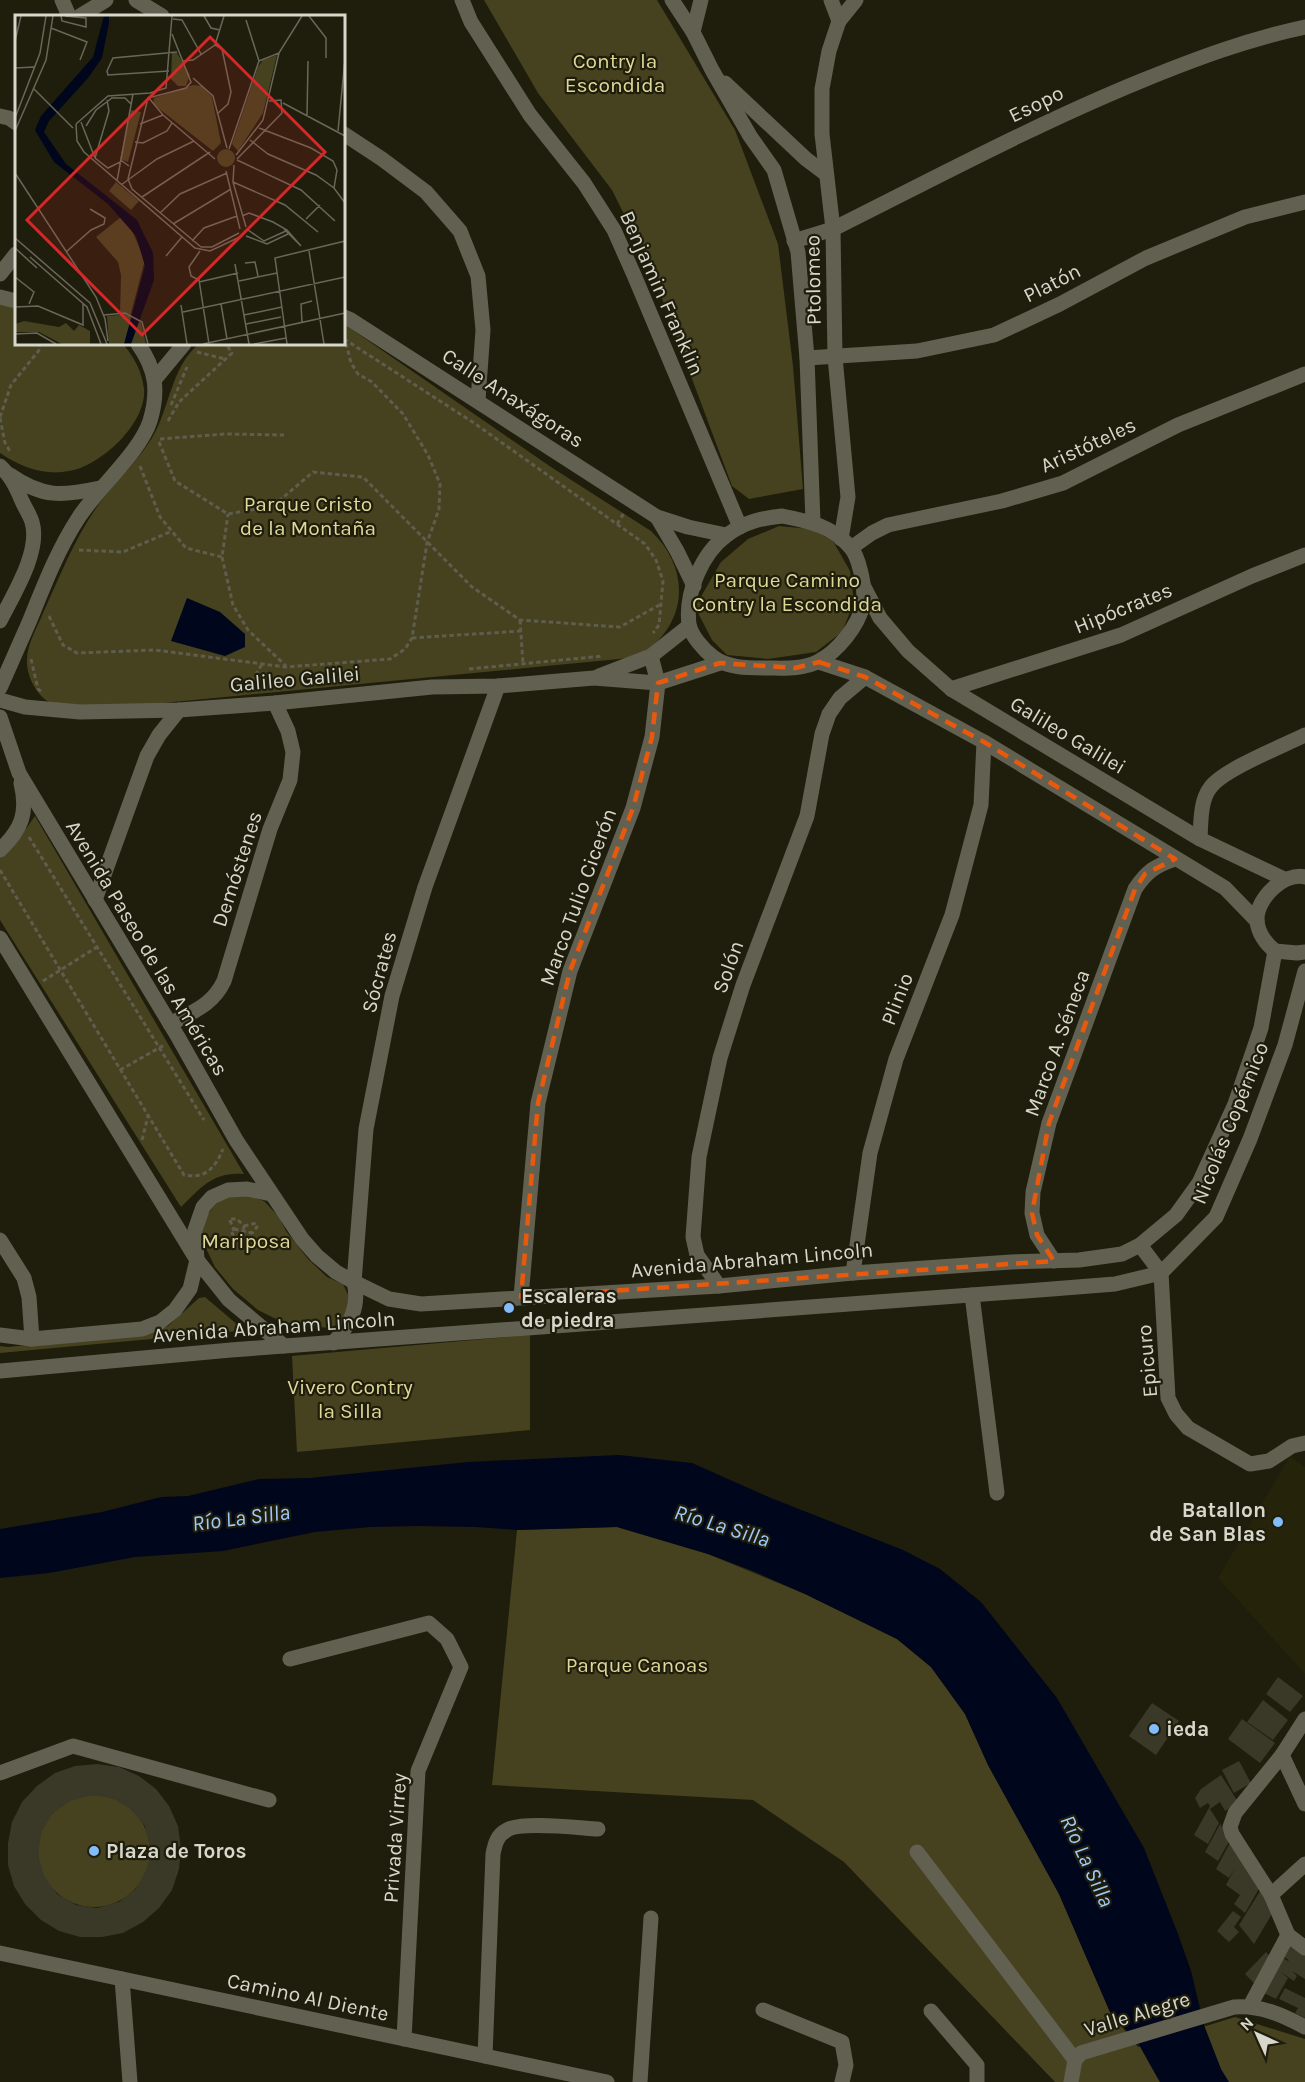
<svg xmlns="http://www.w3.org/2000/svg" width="1305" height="2082" font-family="Karla,sans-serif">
	<rect width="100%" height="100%" fill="#1f1d0c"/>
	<polygon fill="#26230b" points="1290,1456 1305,1467 1305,1674 1218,1578"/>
	<g fill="#46421f">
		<polygon points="484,0 657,0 735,130 778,244 793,366 803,489 749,499 732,486 651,269 612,190 538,93"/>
		<path d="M0,304L16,308V344H123C134,357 142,371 144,389C147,423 101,466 69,471C45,476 20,467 0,453Z"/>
		<path d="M344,324L551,467L651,531C687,565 690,615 650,648C644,652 636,655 629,658L90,710C80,708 58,707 50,703C36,695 26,675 27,660C27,644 37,628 43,613C60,576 75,537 99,504C114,483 134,465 148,444C170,414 169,368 199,344H344Z"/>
		<polygon points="779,526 811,529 833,541 850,571 854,602 842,632 816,652 768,659 727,655 712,640 695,607 721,562 748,539"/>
		<path d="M35,816L244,1174C214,1171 201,1187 181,1207L0,920V856L16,843Z"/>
		<polygon points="248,1195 264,1201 279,1217 286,1231 308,1259 327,1277 343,1284 350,1299 343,1322 329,1328 291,1324 274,1318 258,1310 233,1289 215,1267 201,1238 205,1218 217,1202 222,1198"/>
		<polygon points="205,1297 239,1326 238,1331 0,1353 0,1346 8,1347 151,1333 168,1326 199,1298"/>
		<polygon points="530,1335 530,1430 297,1452 292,1356"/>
		<polygon points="617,1527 708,1554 805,1594 897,1639 931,1667 965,1714 988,1765 1059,1894 1110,2012 1138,2047 1235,2017 1305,2039 1305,2082 1055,2082 844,1862 753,1800 492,1785 517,1530"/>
		<circle cx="94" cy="1851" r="56"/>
	</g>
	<g fill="#00061b">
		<polygon points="187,598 220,612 245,634 245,647 225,656 171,641"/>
		<polygon points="619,1455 692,1463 771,1498 903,1550 940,1569 981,1602 1057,1698 1144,1848 1178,1934 1191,1971 1204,2025 1221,2069 1229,2082 1160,2082 1157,2077 1138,2043 1110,2012 1059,1894 988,1765 965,1714 931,1667 897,1639 805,1594 753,1571 708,1554 617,1527 517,1530 476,1527 417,1526 370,1527 315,1532 223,1551 135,1557 49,1573 0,1578 0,1529 102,1512 161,1497 188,1496 259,1479 310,1478 468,1462"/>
	</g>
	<g fill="#3a3826" fill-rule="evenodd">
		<polygon points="1278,1677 1303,1696 1290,1712 1266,1694"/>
		<polygon points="1263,1700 1288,1720 1273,1740 1247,1722"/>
		<polygon points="1152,1703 1179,1721 1156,1755 1129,1736"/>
		<polygon points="1242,1719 1275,1743 1260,1763 1228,1739"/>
		<polygon points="1239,1761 1251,1783 1234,1793 1222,1770"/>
		<path d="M97,1764L119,1767L139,1776L156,1789L169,1806L178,1826L181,1848L179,1869L172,1890L159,1908L143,1922L123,1933L102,1937H80L59,1931L41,1920L25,1904L14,1886L8,1865V1843L12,1822L22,1802L37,1786L55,1773L75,1766ZM91,1795L112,1798L131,1809L145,1826L150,1848L147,1869L136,1889L119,1902L97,1908L76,1905L57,1894L44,1876L38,1855L41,1833L52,1814L70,1801Z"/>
		<polygon points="1221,1775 1238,1802 1225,1811 1220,1802 1210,1809 1219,1823 1208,1844 1194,1835 1210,1806 1208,1803 1200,1808 1195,1798 1201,1789"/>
		<polygon points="1220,1824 1230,1840 1218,1861 1205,1852"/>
		<polygon points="1231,1841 1260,1887 1245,1913 1234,1904 1240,1895 1226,1885 1235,1868 1229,1878 1216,1869"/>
		<polygon points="1262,1888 1275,1909 1254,1944 1239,1925"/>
		<polygon points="1233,1911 1241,1917 1234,1927 1239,1932 1229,1942 1217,1931"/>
		<polygon points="1290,1941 1305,1952 1305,1979 1292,1971 1297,1976 1294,1981 1281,1972 1288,1978 1276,1999 1260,1991 1280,1956 1288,1961 1289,1960 1281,1955"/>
		<polygon points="1266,1952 1273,1960 1258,1987 1245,1974"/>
		<polygon points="1285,1988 1305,1998 1305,2018 1295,2013 1298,2008 1279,1999"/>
	</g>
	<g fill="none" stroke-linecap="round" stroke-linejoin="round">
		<g stroke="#5e5d4e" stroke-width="3" stroke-dasharray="4.5 3" stroke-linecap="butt">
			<polyline points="344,339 474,423 645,544 656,560 663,581 659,625 653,633"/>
			<polyline points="197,352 225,359"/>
			<polyline points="171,405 187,367"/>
			<polyline points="0,417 11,385 40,349 40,344"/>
			<polyline points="0,418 5,443 11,453"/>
			<polyline points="168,421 179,402 232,353 226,344"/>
			<polyline points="160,439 225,434 284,435"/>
			<polyline points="159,442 175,481 228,514 273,506 313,472 363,477 472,587 520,620 620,627 661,604"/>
			<polyline points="140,466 160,517 186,548 222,557 228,514"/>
			<polyline points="617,524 624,513"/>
			<polyline points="79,550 123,552 172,531"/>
			<polyline points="222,557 233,605 248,630 286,666"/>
			<polyline points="49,616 63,645 77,653 155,650 286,667 390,659 405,649 412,638 427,543 439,509 440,484 428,455 403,414 372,382 358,374 351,363 345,339"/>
			<polyline points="520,620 523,664"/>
			<polyline points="412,638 521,631"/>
			<polyline points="31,659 38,689 42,692"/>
			<polyline points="469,669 603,656"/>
			<polyline points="248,688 262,664"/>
			<polyline points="29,837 204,1120"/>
			<path d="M0,870L184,1175C206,1179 215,1168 223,1149"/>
			<polyline points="43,981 97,947"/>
			<polyline points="120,1070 166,1044"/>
			<polyline points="142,1140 148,1116"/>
			<polygon points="231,1219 237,1219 244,1226 242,1237 238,1239 234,1238 231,1230 234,1229 230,1221"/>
			<polyline points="244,1226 256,1223 257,1227 252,1233"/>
			<polyline points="234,1229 252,1233 253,1236 246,1242 242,1237"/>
		</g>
		<g stroke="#626151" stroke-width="15">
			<polyline points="62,0 69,16"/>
			<polyline points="136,0 162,16"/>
			<polyline points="462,0 471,22 530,115 584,183 614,230 634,275 740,527"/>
			<polyline points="672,0 693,32 712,70 750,136 774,170 798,252 807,358 813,522"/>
			<polyline points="831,0 839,21 829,51 822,89 822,134 833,229 835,357 848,497 841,539"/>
			<polyline points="80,16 106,0"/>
			<polyline points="839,21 856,0"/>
			<polyline points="693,32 701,0"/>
			<polyline points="725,83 806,159 826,174"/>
			<polyline points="0,116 9,118 16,123"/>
			<polyline points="344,134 382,159 426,192 460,231 478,276 483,330 478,400"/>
			<path d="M794,241L833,229C935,178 1036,124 1141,81C1195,59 1248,39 1305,27"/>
			<polyline points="0,274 16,254"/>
			<polyline points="0,297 16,301"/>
			<polyline points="344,317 351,320 657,517 688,527 726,535"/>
			<polyline points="807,358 917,351 994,335 1060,304 1146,258 1245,217 1305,202"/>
			<polyline points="155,379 184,344"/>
			<path d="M0,466C11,476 16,487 22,501C25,508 30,515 32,522C41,551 13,595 0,621"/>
			<path d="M10,475C43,498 62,496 100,488"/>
			<path d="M782,516C808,521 833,526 851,548C856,554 858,561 860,569C863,580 865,593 863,605C858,626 838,651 819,661C803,670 782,668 765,668C747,668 727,668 713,657C704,650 691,636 689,624C685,593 702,553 727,535C744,522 762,518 782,516Z"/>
			<polyline points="657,517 677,551 694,586"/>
			<polyline points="851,548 872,533 888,525 1002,501 1063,483 1178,425 1305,374"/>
			<polyline points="864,587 880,618 908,651 951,689 1200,839 1284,879"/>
			<polyline points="819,662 865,677 984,742 1225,888 1257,921"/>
			<polyline points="599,676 651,656 689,626"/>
			<path d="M0,688C10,665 20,643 30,620C44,585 58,549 79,517C98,488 140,452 150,421C159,391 156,369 138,344"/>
			<polyline points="951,689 1121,635 1252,576 1305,555"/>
			<polyline points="0,700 25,707 80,712 179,710 275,703 432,687 498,686 594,678 658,683 720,663"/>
			<polyline points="0,717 19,773 178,1037 236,1140 302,1239 317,1256 336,1272 354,1282 389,1299 421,1304 719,1286 853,1273 1011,1262 1079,1260 1122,1254 1140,1245 1176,1215 1199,1183 1235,1104 1261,1028 1275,951"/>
			<path d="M1200,839C1201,823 1200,801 1210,788C1222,770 1283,746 1305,735"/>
			<path d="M0,850C22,829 28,813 21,783"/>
			<path d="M1305,877C1284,872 1257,898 1257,919C1257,932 1266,944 1275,951L1297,953L1305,952"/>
			<polyline points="95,900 147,756 159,735 179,710"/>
			<polyline points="0,938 197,1260 229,1300 284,1346"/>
			<path d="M170,1024C192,1012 212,1006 224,981L270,829L290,780L293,752L288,731L275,703"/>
			<polyline points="0,1240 24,1278 29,1297 32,1339"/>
			<polyline points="1140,1245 1161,1273 1168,1398 1176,1414 1188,1428 1250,1464 1269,1461 1292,1446 1305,1443"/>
			<path d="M1054,1261L1037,1235L1032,1213L1033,1192L1049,1123L1135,889C1147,871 1155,866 1175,859"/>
			<polyline points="853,1273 870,1153 896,1059 952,915 981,805 984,742"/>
			<polyline points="719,1286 697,1255 693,1237 699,1157 720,1058 743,985 807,816 822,734 829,714 840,698 865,677"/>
			<polyline points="972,1295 997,1493"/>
			<polyline points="521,1297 538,1103 570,971 633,808 652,737 658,683 651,656"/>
			<polyline points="0,1335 32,1339 142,1329 160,1322 175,1310 190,1289 197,1260 195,1230 203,1207 212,1197 228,1190 247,1189 271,1194"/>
			<path d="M333,1343C350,1325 360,1307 354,1282L366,1129L392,996L425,887L498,686"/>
			<polyline points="0,1371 231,1350 1052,1289 1115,1284 1161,1273 1216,1217 1250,1139 1285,1045 1305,971"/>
			<polyline points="290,1659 429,1623 447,1639 461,1667 418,1771 404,2039"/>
			<polyline points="1305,1719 1282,1755 1235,1813 1230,1827 1232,1834 1271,1895 1288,1935 1305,1948"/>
			<polyline points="1282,1755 1305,1804"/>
			<polyline points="0,1773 73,1746 269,1800"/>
			<polyline points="917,1852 1075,2060"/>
			<polyline points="1271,1895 1305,1864"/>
			<polyline points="0,1953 607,2082"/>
			<polyline points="122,1979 130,2082"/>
			<polyline points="1250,2006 1288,1935"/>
			<polyline points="763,2010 842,2042 846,2065 842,2082"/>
			<polyline points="931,2011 977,2065 977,2082"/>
			<path d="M485,2056L493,1854C495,1844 497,1835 507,1830C521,1821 579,1828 598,1829"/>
			<polyline points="640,2082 651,1918"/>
			<path d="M1071,2082L1075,2060L1081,2053L1234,2007C1261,2005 1282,2015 1305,2027"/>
		</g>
	</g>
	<path fill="none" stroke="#e8590c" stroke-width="4.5" stroke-dasharray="12 8" stroke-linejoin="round" d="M819,662L865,677L984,742L1175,859L1145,874L1135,889L1049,1123L1032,1213L1037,1235L1054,1261L521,1297L538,1103L570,971L633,808L652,737L658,683L720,663L795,668Z"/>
	<g fill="#84bcfb" stroke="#1f1d0c" stroke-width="2">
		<circle cx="509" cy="1308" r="6"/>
		<circle cx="1278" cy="1522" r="6"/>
		<circle cx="1154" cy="1729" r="6"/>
		<circle cx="94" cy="1851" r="6"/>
	</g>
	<g text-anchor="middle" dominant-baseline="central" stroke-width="4.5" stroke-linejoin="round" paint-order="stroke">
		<g font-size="21" fill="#dfd998" stroke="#1f1d0c">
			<text x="615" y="61">Contry la<tspan x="615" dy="24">Escondida</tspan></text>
			<text x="308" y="504">Parque Cristo<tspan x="308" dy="24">de la Montaña</tspan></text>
			<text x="787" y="580">Parque Camino<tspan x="787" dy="24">Contry la Escondida</tspan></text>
			<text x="246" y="1241">Mariposa</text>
			<text x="350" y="1387">Vivero Contry<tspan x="350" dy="24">la Silla</tspan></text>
			<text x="637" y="1665">Parque Canoas</text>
		</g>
		<g font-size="21" fill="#d7d7cc" stroke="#1f1d0c">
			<text transform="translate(1036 104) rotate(-26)">Esopo</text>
			<text transform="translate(813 280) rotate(-91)">Ptolomeo</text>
			<text transform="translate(1052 283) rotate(-27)">Platón</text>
			<text transform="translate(662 293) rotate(66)">Benjamin Franklin</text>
			<text transform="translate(513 398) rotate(33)">Calle Anaxágoras</text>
			<text transform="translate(1088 445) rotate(-25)">Aristóteles</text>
			<text transform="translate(1123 608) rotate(-22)">Hipócrates</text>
			<text transform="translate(295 679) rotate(-5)">Galileo Galilei</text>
			<text transform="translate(1068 735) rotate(31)">Galileo Galilei</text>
			<text transform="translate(237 869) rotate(-72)">Demóstenes</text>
			<text transform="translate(578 897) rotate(-70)">Marco Tulio Cicerón</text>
			<text transform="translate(147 948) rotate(59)">Avenida Paseo de las Américas</text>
			<text transform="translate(728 967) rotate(-70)">Solón</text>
			<text transform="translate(379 972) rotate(-75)">Sócrates</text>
			<text transform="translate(897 999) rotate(-69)">Plinio</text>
			<text transform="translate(1057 1043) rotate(-70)">Marco A. Séneca</text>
			<text transform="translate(1230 1123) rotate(-68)">Nicolás Copérnico</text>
			<text transform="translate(752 1260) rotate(-5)">Avenida Abraham Lincoln</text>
			<text transform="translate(274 1327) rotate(-4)">Avenida Abraham Lincoln</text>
			<text transform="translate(1147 1361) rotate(-95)">Epicuro</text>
			<text transform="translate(395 1838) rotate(-86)">Privada Virrey</text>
			<text transform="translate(308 1997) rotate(12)">Camino Al Diente</text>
			<text transform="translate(1137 2014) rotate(-17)">Valle Alegre</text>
		</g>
		<g font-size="21" font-weight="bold" fill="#d7d7cc" stroke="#1f1d0c" text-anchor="start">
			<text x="521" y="1296">Escaleras<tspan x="521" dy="24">de piedra</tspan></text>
			<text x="1266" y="1510" text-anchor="end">Batallon<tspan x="1266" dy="24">de San Blas</tspan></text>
			<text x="1166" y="1729">ieda</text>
			<text x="106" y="1851">Plaza de Toros</text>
		</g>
		<g font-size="22" font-style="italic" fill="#9dc9fb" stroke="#1f1d0c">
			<text transform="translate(241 1518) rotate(-7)">Río La Silla</text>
			<text transform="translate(722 1526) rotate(17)">Río La Silla</text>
			<text transform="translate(1087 1861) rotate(65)">Río La Silla</text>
		</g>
	</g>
	<g transform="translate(15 15)">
		<rect width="330" height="330" fill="#1f1d0c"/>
		<path d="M157,38H162L175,60L171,71H163L156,64ZM262,40L248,98L223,136L217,129L243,52L248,45ZM178,70L187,71L197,82L206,128L198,136L138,89L139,83ZM116,95L126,97L113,147L105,144ZM202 143a9 9 0 1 1 18 0a9 9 0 1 1-18 0ZM101,167L124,186L116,195L94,176ZM106,202L115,211L130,245L115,302L126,308L131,329H94L92,301L105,300L106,260L103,247L81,222ZM9,306L44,312L51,308L59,316L64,310L75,316V329H47L24,317H0V309Z" fill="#46421f"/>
		<path d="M89,1H94V8L87,43L73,63L34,106L29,117L51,149L122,205L138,238L139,265L116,329H109L130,251L121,221L93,189L39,147L20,115L26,101L78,42Z" fill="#00061b"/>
		<path fill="none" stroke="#696759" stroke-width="1.5" d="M46,1L47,6L71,12V3L50,1M189,1L196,13L205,15M294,1L311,23V43M158,4L167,5L186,39M231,5L244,46M36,13L72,27L65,45M157,19L176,67L171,73L133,83L113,164L117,174L186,232M0,26L6,1M200,30L207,34L216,77L213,89L202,99M168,46L178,45L200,30L209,1M244,46L264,38L287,1M0,53L19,52M154,56L93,60L92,56L98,43L162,37M178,63L198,81L212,133M18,73L58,113M133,82L148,100L200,144M268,88L330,121M292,101L293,46M0,103L25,38L31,1M66,107L80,143L93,153L107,146L114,151M61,109L62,126L69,137L180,233L195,236L227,221M61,109L93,81L135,78L151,73L157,1M125,109L148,100M71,111L81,95L97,83H110L116,89M244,113L296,133L318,146L322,155L319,173M0,116L31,45L38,1M323,116L330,44M235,125L253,139L301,160L319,173L330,188M120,127L128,128L152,116L157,108M214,134L244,46M221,140L248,105L264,38M80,143L94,96L92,85M222,144L267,98L266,85L254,86M222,145L286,175L320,206M219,150L218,167L231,212M211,156L225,214M0,158L81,282L90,304L93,326M102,166L118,79M218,167L270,190L303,217M106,170L142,144L179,126M127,182L195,137M145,198L165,179L212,158M227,201L234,198L258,207L272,215L286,231L269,214M291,204L305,190M158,209L216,174M233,215L249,226L271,216M231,221L252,229L273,219M0,223L75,288L92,329M177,226L189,213L222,201M186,232H197L224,218M0,233L22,253M185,236L174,252L176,261L184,265L194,329M294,236L309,329M51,237L76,215L89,209L90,203L75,194M151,241L167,222M15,242L72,292L86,329M230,248L240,247L243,261M220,249L234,329M0,262L19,277L14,289M224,266L262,258M184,267L223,258M206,289L212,324M166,290L172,329M0,292L23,291L68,310V289M168,297L330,262M89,300L110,298L127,307L133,329M229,300L267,292M287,307L286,289L297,286M231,309L266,302M0,319L22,318L41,329M188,329L330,298M239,329L271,323M272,329L260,243L330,226"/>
		<path fill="#d62828" fill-opacity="0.15" stroke="#d62828" stroke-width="3" d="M195,22L310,137L127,320L12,205Z"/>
		<rect width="330" height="330" fill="none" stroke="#d7d7cc" stroke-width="3"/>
	</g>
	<g transform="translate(1257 2034) rotate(315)" stroke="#1f1d0c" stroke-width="4.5" paint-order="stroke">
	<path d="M0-4.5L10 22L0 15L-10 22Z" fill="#d7d7cc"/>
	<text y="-9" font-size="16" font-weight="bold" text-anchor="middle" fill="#d7d7cc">N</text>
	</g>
</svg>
